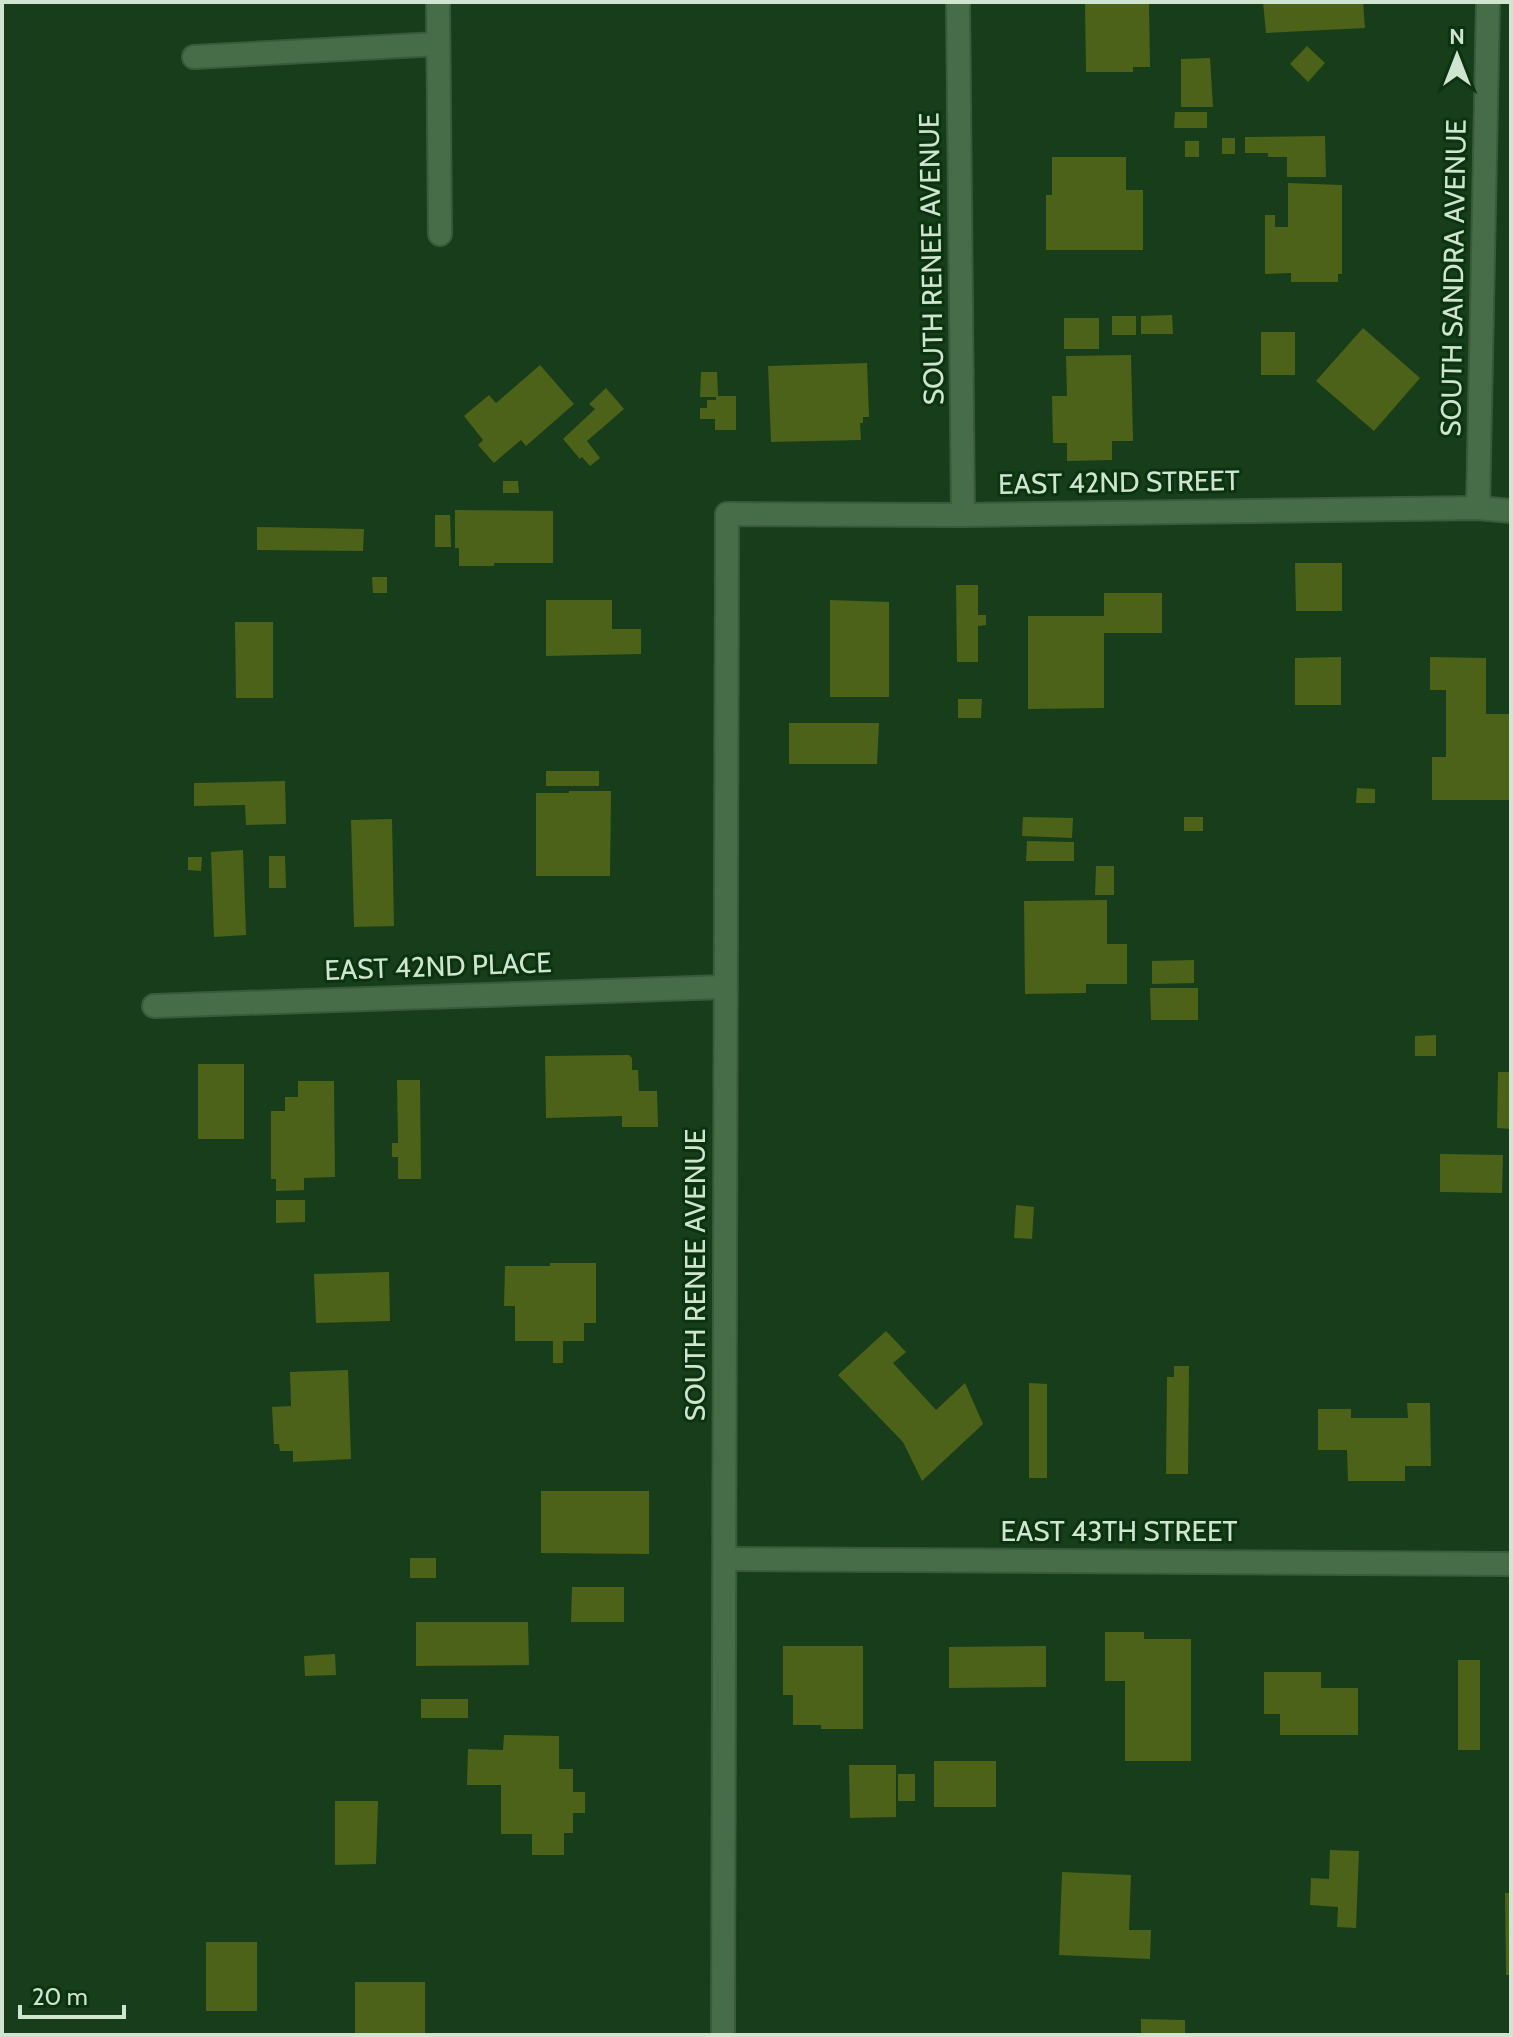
<svg xmlns="http://www.w3.org/2000/svg" width="1513" height="2037" font-family="Cabin,sans-serif">
	<rect width="100%" height="100%" fill="#173d1a"/>
	<g fill="#4c6219">
		<polygon points="1085,2 1149,2 1150,67 1133,67 1133,72 1086,72"/>
		<polygon points="1263,2 1363,2 1365,28 1266,33"/>
		<polygon points="1307,46 1325,63 1308,82 1290,64"/>
		<polygon points="1210,58 1213,107 1181,107 1181,59"/>
		<polygon points="1175,112 1207,112 1207,128 1174,128"/>
		<polygon points="1325,136 1326,177 1287,177 1287,157 1268,157 1268,153 1245,153 1245,137"/>
		<rect x="1222" y="138" width="13" height="16"/>
		<rect x="1185" y="141" width="14" height="16"/>
		<polygon points="1052,157 1126,157 1126,190 1143,190 1143,250 1046,250 1046,195 1052,195"/>
		<polygon points="1288,183 1342,185 1342,274 1338,274 1338,282 1291,282 1291,273 1265,274 1265,215 1275,215 1275,227 1288,227"/>
		<polygon points="1172,315 1173,334 1141,334 1141,316"/>
		<rect x="1112" y="316" width="24" height="19"/>
		<rect x="1064" y="318" width="35" height="31"/>
		<polygon points="1363,328 1420,378 1374,431 1316,381"/>
		<rect x="1261" y="332" width="34" height="43"/>
		<polygon points="1131,355 1133,441 1112,441 1112,460 1067,461 1067,443 1053,443 1052,396 1067,396 1066,356"/>
		<polygon points="867,363 869,417 863,417 863,423 860,423 861,440 771,442 768,366"/>
		<polygon points="540,365 574,404 526,446 521,440 494,463 478,445 483,440 464,416 489,395 496,403"/>
		<polygon points="701,372 717,372 718,396 736,396 736,430 715,430 715,419 700,419 700,408 707,408 707,400 716,400 716,397 700,397"/>
		<polygon points="606,388 624,409 587,441 600,458 590,466 582,457 580,459 563,439 595,409 589,404"/>
		<polygon points="503,481 518,481 519,493 503,493"/>
		<polygon points="455,510 553,511 553,563 494,563 494,566 459,566 459,548 455,548"/>
		<polygon points="435,515 450,515 451,547 435,547"/>
		<polygon points="257,527 364,529 363,551 257,550"/>
		<polygon points="1295,563 1342,563 1342,611 1296,611"/>
		<polygon points="372,577 387,577 387,593 373,593"/>
		<polygon points="956,585 978,585 978,615 986,615 986,625 978,626 978,662 957,662"/>
		<polygon points="1104,593 1162,593 1162,633 1104,633 1104,708 1028,709 1028,616 1104,616"/>
		<polygon points="546,600 612,600 612,629 641,629 641,654 546,656"/>
		<polygon points="830,600 889,602 889,697 830,697"/>
		<polygon points="235,622 273,622 273,698 236,698"/>
		<polygon points="1341,657 1341,705 1295,705 1295,658"/>
		<polygon points="1430,657 1486,658 1486,714 1511,714 1511,800 1432,800 1432,757 1446,757 1446,690 1430,690"/>
		<polygon points="958,699 982,699 981,718 958,718"/>
		<polygon points="789,723 879,723 877,764 789,764"/>
		<rect x="546" y="771" width="53" height="15"/>
		<polygon points="285,781 286,824 246,825 245,805 194,806 194,783"/>
		<polygon points="1357,788 1375,789 1375,803 1356,803"/>
		<polygon points="569,791 611,791 610,876 536,876 536,793 569,793"/>
		<polygon points="1023,817 1073,818 1072,838 1022,836"/>
		<rect x="1184" y="817" width="19" height="14"/>
		<polygon points="392,819 394,926 354,927 351,820"/>
		<polygon points="1027,841 1074,842 1074,861 1026,861"/>
		<polygon points="243,850 246,935 214,937 211,852"/>
		<polygon points="269,856 285,856 286,888 269,888"/>
		<polygon points="188,857 202,857 201,871 188,870"/>
		<polygon points="1096,866 1114,866 1114,895 1095,895"/>
		<polygon points="1107,900 1107,944 1127,944 1127,984 1086,984 1086,993 1025,994 1024,901"/>
		<polygon points="1194,960 1194,983 1152,984 1152,961"/>
		<polygon points="1150,988 1198,988 1198,1020 1151,1020"/>
		<polygon points="1436,1035 1436,1056 1415,1056 1415,1036"/>
		<polygon points="629,1055 632,1058 632,1070 638,1070 639,1091 657,1091 658,1127 622,1127 622,1116 546,1118 545,1056"/>
		<rect x="198" y="1064" width="46" height="75"/>
		<polygon points="1498,1072 1511,1072 1511,1129 1497,1128"/>
		<polygon points="397,1080 420,1080 421,1179 398,1179 398,1157 392,1157 392,1143 398,1143"/>
		<polygon points="298,1081 334,1081 335,1177 304,1178 304,1190 276,1191 276,1179 271,1179 271,1111 285,1111 285,1097 298,1097"/>
		<polygon points="1440,1154 1503,1155 1502,1193 1440,1192"/>
		<polygon points="276,1200 305,1200 305,1222 276,1223"/>
		<polygon points="1016,1205 1034,1207 1032,1239 1014,1238"/>
		<polygon points="550,1263 596,1263 596,1323 584,1323 584,1341 563,1341 563,1363 553,1363 553,1341 515,1341 515,1306 504,1306 505,1266 550,1266"/>
		<polygon points="389,1272 390,1321 316,1323 314,1274"/>
		<polygon points="886,1331 906,1352 893,1363 936,1410 965,1383 983,1424 922,1481 903,1442 838,1375"/>
		<polygon points="1174,1366 1189,1366 1188,1474 1166,1474 1167,1377 1174,1377"/>
		<polygon points="348,1370 351,1459 293,1462 293,1451 280,1451 279,1444 274,1444 272,1407 291,1406 290,1372"/>
		<polygon points="1029,1383 1047,1384 1047,1478 1029,1478"/>
		<polygon points="1407,1403 1430,1403 1431,1466 1405,1466 1405,1481 1348,1481 1347,1450 1318,1450 1318,1409 1351,1409 1351,1418 1408,1418"/>
		<polygon points="541,1491 649,1491 649,1554 541,1553"/>
		<rect x="410" y="1558" width="26" height="20"/>
		<polygon points="572,1587 624,1587 624,1622 571,1622"/>
		<polygon points="416,1622 528,1622 529,1665 416,1666"/>
		<polygon points="1105,1632 1144,1632 1144,1639 1191,1639 1191,1761 1125,1761 1125,1681 1105,1681"/>
		<polygon points="783,1646 863,1646 863,1729 821,1729 821,1725 793,1725 793,1695 783,1695"/>
		<polygon points="1046,1646 1046,1687 949,1688 949,1647"/>
		<polygon points="335,1654 336,1675 305,1676 304,1656"/>
		<rect x="1458" y="1660" width="22" height="90"/>
		<polygon points="1264,1672 1321,1672 1321,1688 1358,1688 1358,1735 1280,1735 1280,1714 1264,1714"/>
		<rect x="421" y="1699" width="47" height="19"/>
		<polygon points="504,1735 559,1736 559,1769 573,1769 573,1792 585,1792 585,1813 573,1813 573,1833 564,1833 564,1855 532,1855 532,1834 501,1834 501,1785 467,1785 468,1749 503,1750"/>
		<rect x="934" y="1761" width="62" height="46"/>
		<polygon points="849,1765 896,1765 896,1817 850,1818"/>
		<rect x="898" y="1774" width="17" height="27"/>
		<polygon points="335,1801 378,1801 376,1864 335,1865"/>
		<polygon points="1330,1850 1359,1851 1356,1928 1337,1927 1338,1907 1310,1905 1311,1878 1329,1879"/>
		<polygon points="1062,1872 1131,1875 1129,1930 1151,1930 1150,1959 1059,1955"/>
		<polygon points="1505,1893 1511,1893 1511,1975 1506,1975"/>
		<rect x="206" y="1942" width="51" height="69"/>
		<rect x="355" y="1982" width="70" height="53"/>
		<polygon points="1141,2019 1185,2020 1185,2035 1141,2035"/>
	</g>
	<g fill="none" stroke-linecap="round" stroke-linejoin="round">
		<defs>
			<g id="minor">
				<polyline points="438,2 440,234"/>
				<polyline points="958,2 963,515"/>
				<polyline points="194,57 438,44"/>
				<polyline points="1478,508 1488,2"/>
				<polyline points="154,1006 724,987"/>
				<polyline points="726,1559 1511,1564"/>
				<polyline points="723,2035 727,514 963,515 1478,508 1511,511"/>
			</g>
		</defs>
		<use href="#minor" stroke="#3a5a3b" stroke-width="26"/>
		<use href="#minor" stroke="#466d47" stroke-width="22"/>
	</g>
	<g text-anchor="middle" dominant-baseline="central" stroke-width="6" stroke-linejoin="round" paint-order="stroke">
		<g font-size="28" fill="#cfe5cf" stroke="#0c3310">
			<text transform="translate(931 259) rotate(-91)">SOUTH RENEE AVENUE</text>
			<text transform="translate(1453 278) rotate(-89)">SOUTH SANDRA AVENUE</text>
			<text transform="translate(1119 482) rotate(-1)">EAST 42ND STREET</text>
			<text transform="translate(438 966) rotate(-2)">EAST 42ND PLACE</text>
			<text transform="translate(695 1275) rotate(-90)">SOUTH RENEE AVENUE</text>
			<text x="1119" y="1531">EAST 43TH STREET</text>
		</g>
	</g>
	<rect width="1513" height="2037" fill="none" stroke="#cfe5cf" stroke-width="8"/>
	<g transform="translate(1457 56)" stroke="#0c3310" stroke-width="6" paint-order="stroke">
	<path d="M0-6L14 30L0 20L-14 30Z" fill="#cfe5cf"/>
	<text y="-12" font-size="22" font-weight="bold" text-anchor="middle" fill="#cfe5cf">N</text>
	</g>
	<path d="M20 2005v12h104v-12" fill="none" stroke="#cfe5cf" stroke-width="4"/>
	<text x="32" y="2005" font-size="24" fill="#cfe5cf" stroke="#0c3310" stroke-width="6" paint-order="stroke">20 m</text>
</svg>
